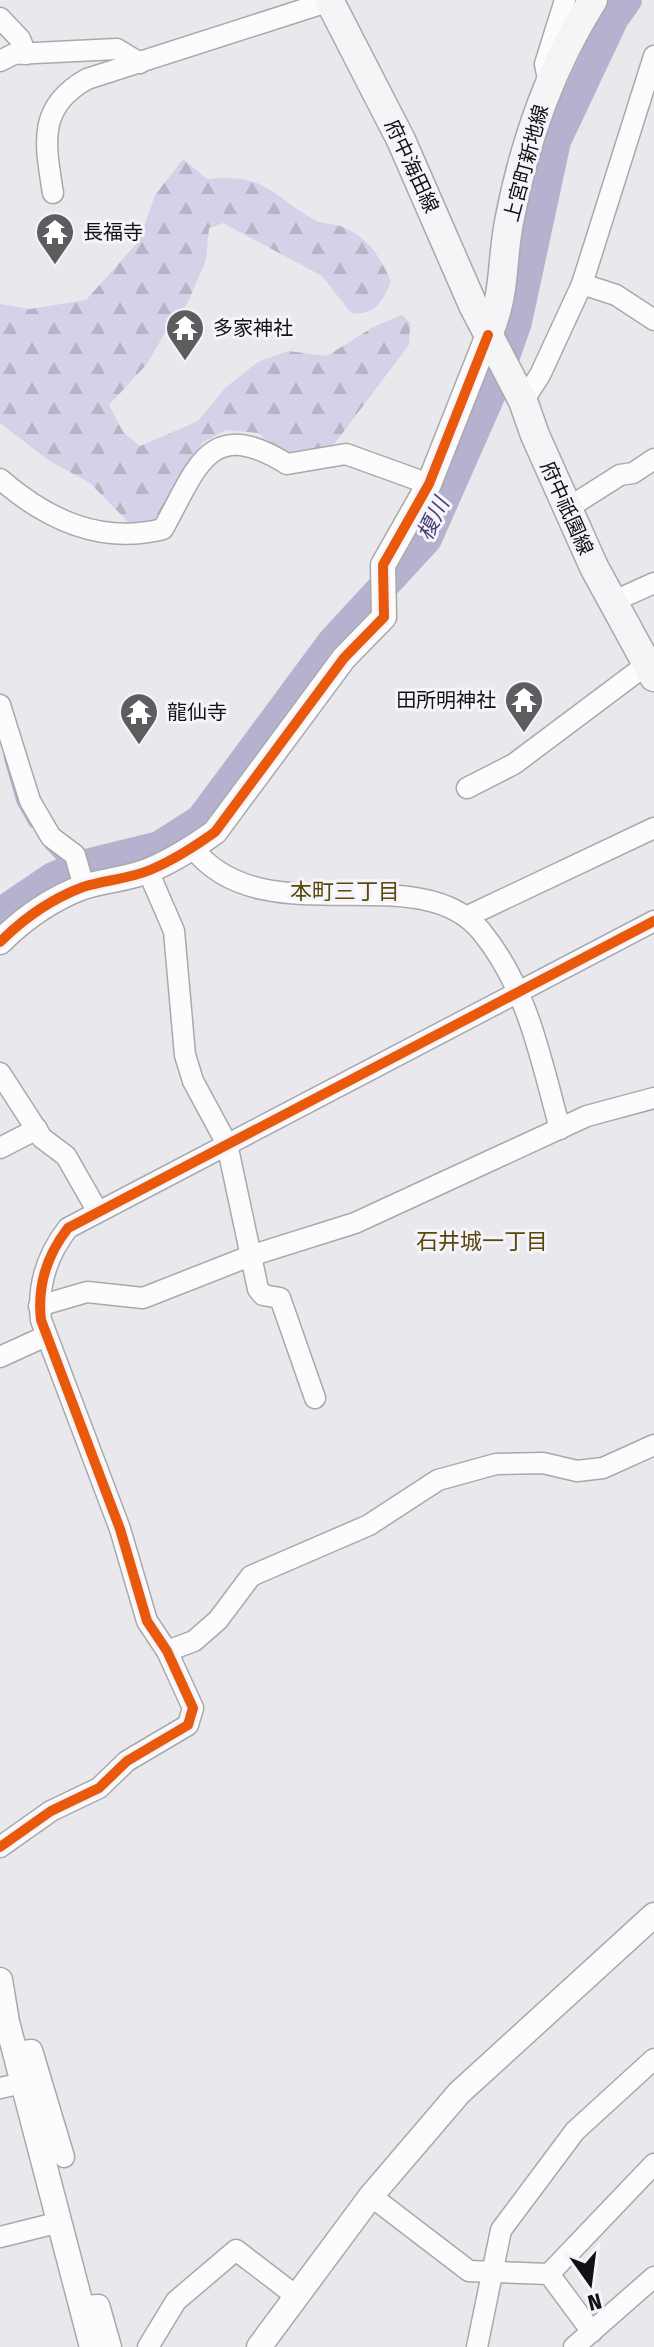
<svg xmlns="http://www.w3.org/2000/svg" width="654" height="2347" font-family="'Fira Sans Condensed','Noto Sans JP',sans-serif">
	<defs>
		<pattern id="forest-firs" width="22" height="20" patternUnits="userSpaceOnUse" patternTransform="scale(2)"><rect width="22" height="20" fill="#d4d2e8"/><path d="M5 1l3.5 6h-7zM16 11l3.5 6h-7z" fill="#b5b3c6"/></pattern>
	</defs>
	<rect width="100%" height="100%" fill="#e9e9ed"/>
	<path fill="url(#forest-firs)" d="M183,159L207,179C266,173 269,194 313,219C322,225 334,223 343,227C370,239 379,256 391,281C384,301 374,316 351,313L322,276L223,223L209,228L206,260L187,304L169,326L147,364L109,405L123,432L140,446L198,421L225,388L258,362L288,351L327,356L373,327L402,315L410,323L409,345L335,443L315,456L289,457L258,433L226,430L202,443L164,516L151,525L129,523L90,483L48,460L0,423V304L30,309L86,300L139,241L155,195Z"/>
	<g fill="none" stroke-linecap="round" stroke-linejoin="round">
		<g stroke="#b5b2cf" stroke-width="5">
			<polyline points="6,757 19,802 32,825"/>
			<polyline points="47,846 70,870"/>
		</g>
		<polyline stroke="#b5b2cf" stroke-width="30" points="0,913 53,877 86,864 159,846 201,819 332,642 427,539 495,385 517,322 556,141 614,18 627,0"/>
		<defs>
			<g id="minor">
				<polyline points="0,18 20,39 26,54"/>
				<polyline points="0,61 14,54 117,49 140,63"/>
				<polyline points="547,74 545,64 565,0"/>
				<path d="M53,193C45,143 37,107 87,79L330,1"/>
				<polyline points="582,284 616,295 654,320"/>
				<polyline points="523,401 540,375 582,284 654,56"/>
				<path d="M0,479C46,519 100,545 163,529C197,468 209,415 287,464L346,454L429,484"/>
				<polyline points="568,508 620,475 633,473 654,459"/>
				<polyline points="612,602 654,583"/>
				<polyline points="0,705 30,801 51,837 75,855 84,887"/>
				<polyline points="467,788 514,764 646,665"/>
				<path d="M193,848C263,938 419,855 481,931C528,988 541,1060 560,1129"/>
				<polyline points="148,871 174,931 185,1055 193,1081 227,1144 258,1289 263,1295 280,1298 315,1398"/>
				<polyline points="466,917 654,828"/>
				<polyline points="0,1073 42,1138 66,1156 98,1212"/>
				<polyline points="0,1148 37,1129"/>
				<polyline points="39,1306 87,1292 143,1298 250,1256 355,1223 587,1116 654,1098"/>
				<polyline points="0,1357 46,1336"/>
				<polyline points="167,1651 194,1641 218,1620 251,1576 369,1525 438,1480 496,1464 543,1463 577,1471 603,1468 654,1445"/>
				<path d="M0,1847L51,1811L99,1788L127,1761L188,1725L193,1708L167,1651L147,1621L120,1529L41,1320C37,1285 47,1255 68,1228L654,921"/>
				<polyline points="15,2052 32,2050 64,2157"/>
				<polyline points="0,2088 23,2083"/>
				<polyline points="371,2196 469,2271 549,2274"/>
				<polyline points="0,2237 60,2222"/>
				<polyline points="81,2306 99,2305 111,2347"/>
				<polyline points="592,2332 549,2274 654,2164"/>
				<polyline points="148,2347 176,2301 236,2250 296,2296"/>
				<polyline points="477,2347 501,2230 575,2131 654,2059"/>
				<polyline points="574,2347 654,2277"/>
			</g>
			<g id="tertiary">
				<path d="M0,942C24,918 51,899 83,887C105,880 129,879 150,870C174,860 194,847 215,832L344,658L384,617L383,565L429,484L488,335"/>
				<polyline points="0,1980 7,2022 92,2347"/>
				<polyline points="259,2347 371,2196 459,2093 654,1915"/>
			</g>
			<g id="secondary">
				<polyline points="329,0 401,140 473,305 523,401 535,435 594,567 654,677"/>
				<path d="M488,335C506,293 501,265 509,222C524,143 550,68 593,0"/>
			</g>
		</defs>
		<use href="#minor" stroke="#a9a9ac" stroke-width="23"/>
		<use href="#tertiary" stroke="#a9a9ac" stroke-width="27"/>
		<use href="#secondary" stroke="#a9a9ac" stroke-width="31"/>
		<use href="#minor" stroke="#fcfcfc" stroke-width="20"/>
		<use href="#tertiary" stroke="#fcfcfc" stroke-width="24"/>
		<use href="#secondary" stroke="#f5f5f8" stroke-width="28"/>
		<defs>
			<g id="cycleway">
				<path d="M0,942C24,918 51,899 83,887C105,880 129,879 150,870C174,860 194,847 215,832L344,658L384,617L383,565L429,484L488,335"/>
				<path d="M0,1847L51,1811L99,1788L127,1761L188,1725L193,1708L167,1651L147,1621L120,1529L41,1320C37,1285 47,1255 68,1228L654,921"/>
			</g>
		</defs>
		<use href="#cycleway" stroke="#f5f4fc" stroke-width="15"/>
		<use href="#cycleway" stroke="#e8590c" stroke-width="10"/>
	</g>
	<defs>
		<symbol id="temple-pin" viewBox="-11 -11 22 30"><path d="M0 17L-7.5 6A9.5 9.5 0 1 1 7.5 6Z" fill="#5d5d60" stroke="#f5f4fc"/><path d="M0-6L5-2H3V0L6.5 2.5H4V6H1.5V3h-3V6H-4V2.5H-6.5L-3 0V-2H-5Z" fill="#fff"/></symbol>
	</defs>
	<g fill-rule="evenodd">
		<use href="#temple-pin" x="33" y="210" width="44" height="60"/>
		<use href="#temple-pin" x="163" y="306" width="44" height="60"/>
		<use href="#temple-pin" x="502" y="678" width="44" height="60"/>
		<use href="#temple-pin" x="117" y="690" width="44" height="60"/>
	</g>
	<g text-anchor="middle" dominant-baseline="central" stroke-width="6" stroke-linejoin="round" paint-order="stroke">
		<g font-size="20" fill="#121214" stroke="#f5f4fc">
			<text transform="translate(526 163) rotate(-75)">上宮町新地線</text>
			<text transform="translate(412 166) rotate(65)">府中海田線</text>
			<text transform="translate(567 508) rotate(66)">府中祇園線</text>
		</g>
		<g font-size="20" fill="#121214" stroke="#f5f4fc" text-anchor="start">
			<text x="83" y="232">長福寺</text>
			<text x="213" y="328">多家神社</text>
			<text x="496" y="700" text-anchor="end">田所明神社</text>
			<text x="167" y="712">龍仙寺</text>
		</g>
		<g font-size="22" font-style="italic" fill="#473f72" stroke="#f5f4fc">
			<text transform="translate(433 519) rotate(-64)">榎川</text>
		</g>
		<g font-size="22" fill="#594908" stroke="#f5f4fc">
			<text x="345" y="891">本町三丁目</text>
			<text x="482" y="1241">石井城一丁目</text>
		</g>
	</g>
	<g transform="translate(590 2283) rotate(166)" stroke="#f5f4fc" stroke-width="6" paint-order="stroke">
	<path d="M0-6L14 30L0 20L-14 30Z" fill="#121214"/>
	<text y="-12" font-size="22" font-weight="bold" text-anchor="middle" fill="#121214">N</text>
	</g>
</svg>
